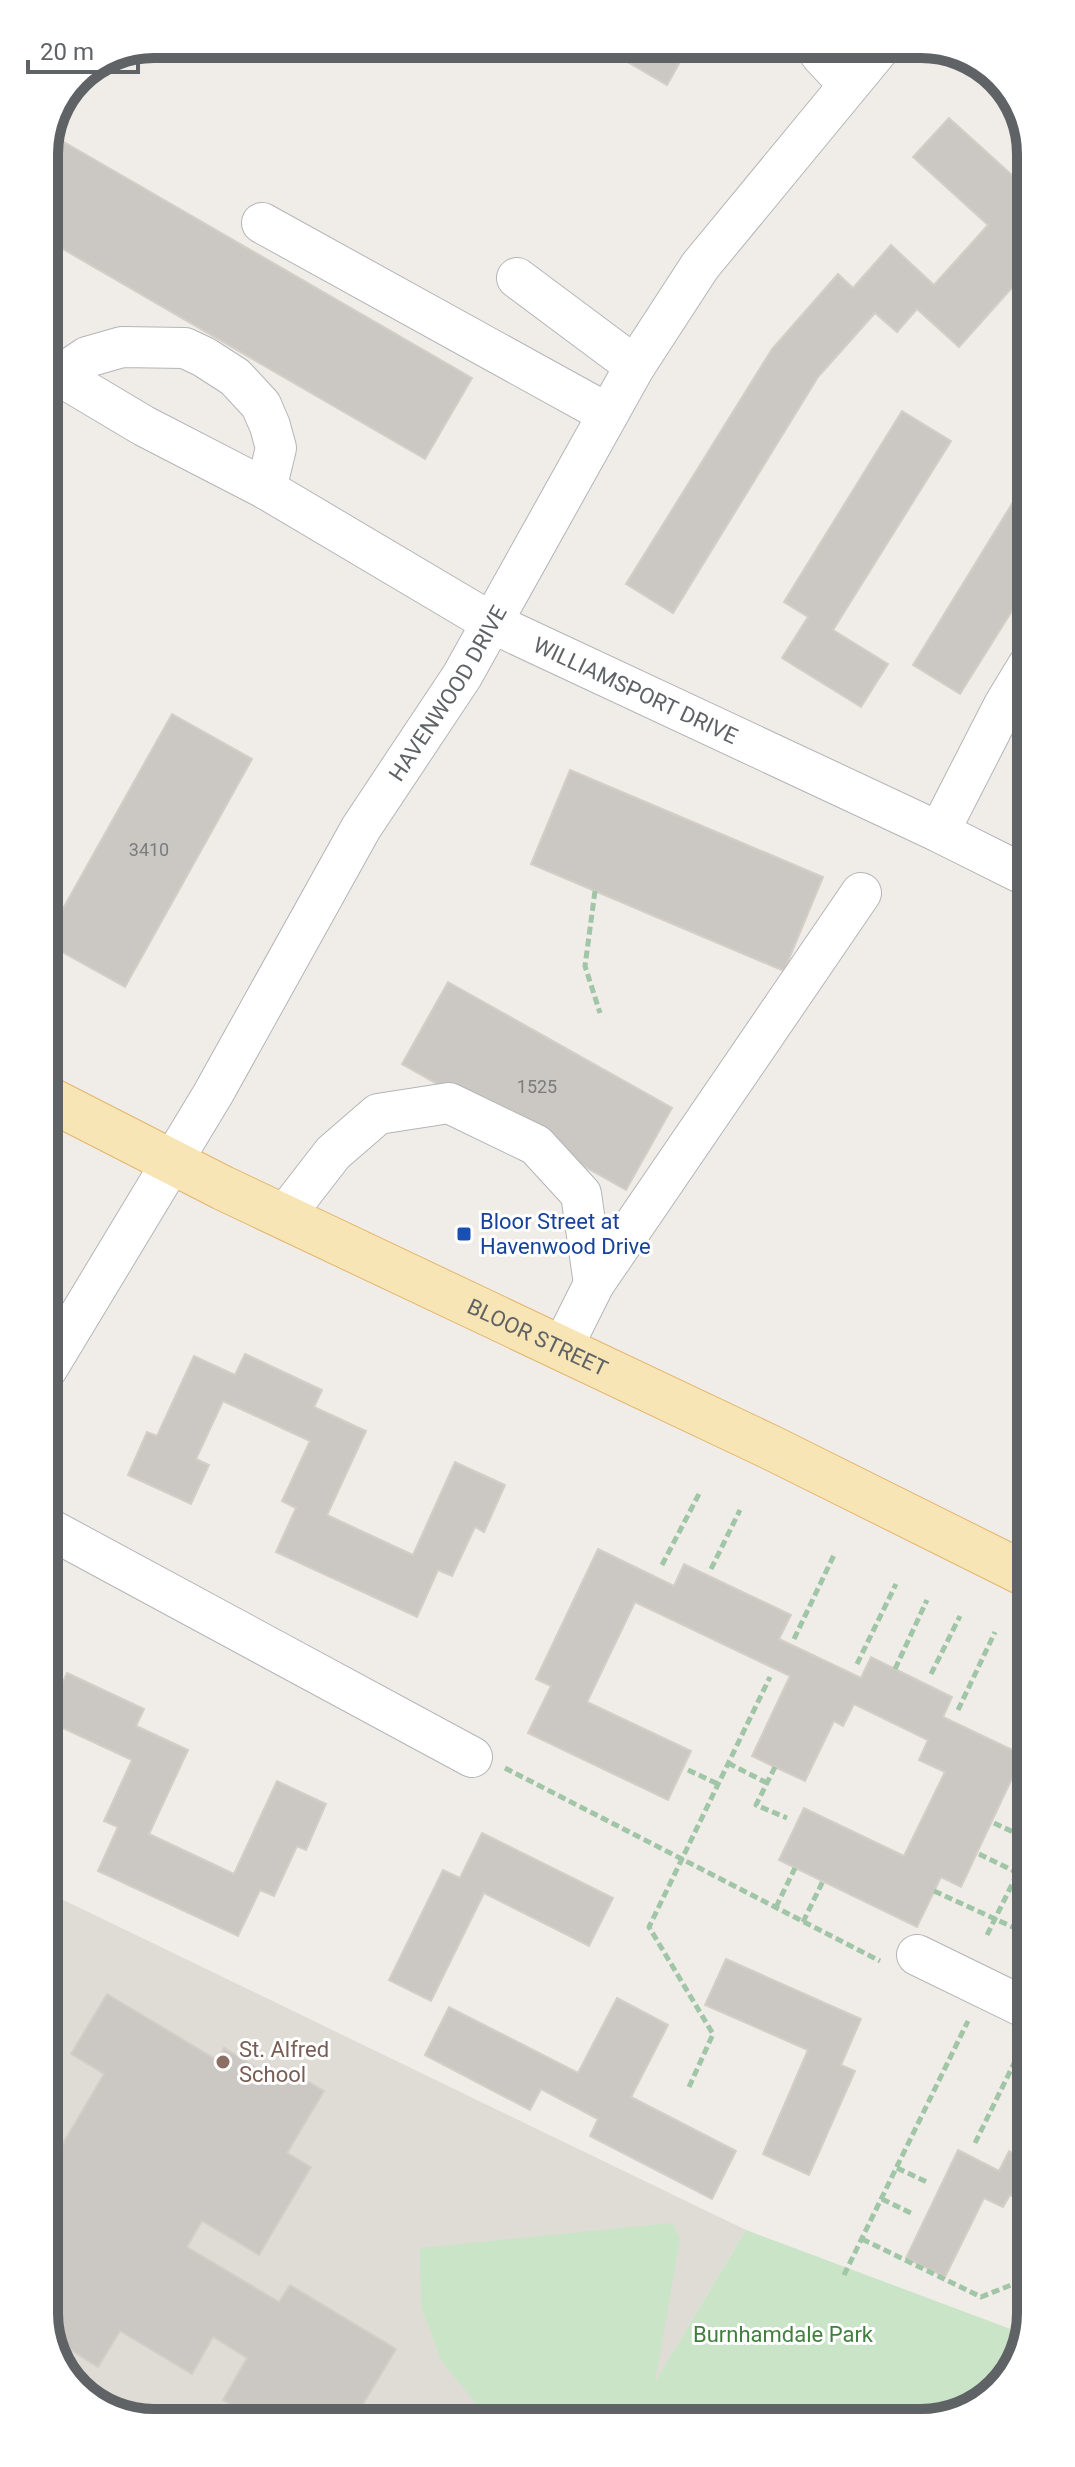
<svg xmlns="http://www.w3.org/2000/svg" width="1075" height="2467" font-family="Roboto,sans-serif">
	<rect width="100%" height="100%" fill="#f0ede8"/>
	<polygon fill="#dfdcd6" points="49,1893 746,2230 633,2419 146,2423 87,2400 50,2348"/>
	<polygon fill="#cae4c7" points="672,2223 680,2239 655,2382 746,2230 1024,2334 1009,2380 956,2417 499,2420 479,2407 442,2362 421,2307 420,2248"/>
	<g fill="#cbc8c4" stroke="#d4cec7" stroke-width="2">
		<polygon points="597,44 690,44 667,85"/>
		<polygon points="949,118 1025,187 1018,196 1026,203 1026,272 959,347 917,309 897,332 875,313 818,377 673,613 626,584 772,349 838,274 853,288 891,245 934,285 988,225 913,157"/>
		<polygon points="64,142 472,378 425,459 44,238 44,176"/>
		<polygon points="902,411 951,441 833,630 888,664 861,707 782,658 808,617 784,602"/>
		<polygon points="1026,481 1027,587 960,694 913,665"/>
		<polygon points="172,714 252,759 125,987 46,943 46,939"/>
		<polygon points="570,770 823,877 784,971 531,864"/>
		<polygon points="448,982 672,1108 626,1190 402,1064"/>
		<polygon points="245,1354 322,1390 314,1407 366,1431 327,1515 413,1555 455,1462 505,1485 484,1532 475,1527 452,1576 438,1570 417,1617 276,1552 296,1508 282,1501 310,1441 223,1401 196,1459 209,1465 191,1504 128,1475 147,1432 157,1436 194,1356 235,1375"/>
		<polygon points="598,1549 674,1586 684,1564 791,1615 779,1639 861,1678 871,1657 952,1697 943,1717 1023,1755 961,1887 941,1877 917,1927 779,1860 804,1808 904,1856 945,1772 919,1760 928,1740 854,1704 843,1726 834,1721 805,1781 775,1767 752,1756 790,1676 635,1602 587,1702 691,1751 668,1800 528,1733 551,1686 536,1679"/>
		<polygon points="67,1673 144,1709 136,1726 188,1750 149,1834 234,1874 277,1781 326,1804 306,1850 297,1846 274,1896 260,1890 238,1936 98,1871 118,1827 104,1821 132,1760 48,1721 48,1690 57,1694"/>
		<polygon points="482,1833 613,1898 589,1946 484,1893 431,2001 389,1980 443,1870 460,1878"/>
		<polygon points="726,1959 861,2019 841,2065 855,2071 809,2175 763,2154 808,2050 705,2005"/>
		<polygon points="107,1994 217,2060 224,2048 276,2080 284,2067 324,2091 287,2153 311,2167 259,2255 202,2221 187,2247 279,2302 290,2285 396,2349 353,2421 260,2422 223,2400 247,2358 213,2337 192,2374 120,2331 98,2367 50,2337 49,2167 104,2074 71,2054"/>
		<polygon points="617,1998 668,2025 631,2097 736,2151 712,2199 590,2136 598,2119 541,2089 530,2110 425,2055 449,2007 578,2073"/>
		<polygon points="958,2150 999,2171 1009,2151 1031,2162 1031,2205 1010,2195 1003,2207 984,2198 945,2277 906,2258"/>
	</g>
	<g fill="none" stroke-linecap="round" stroke-linejoin="round">
		<defs>
			<g id="minor">
				<polyline points="818,44 820,54 849,85"/>
				<polyline points="262,223 608,414"/>
				<polyline points="517,278 635,366"/>
				<path id="s1" d="M45,367L144,426L266,489L492,623L939,832L1027,876"/>
				<polyline points="59,376 87,357 122,347 185,348 204,357 235,377 261,405 270,426 276,448 266,489"/>
				<polyline points="939,832 1004,705 1027,667"/>
				<polyline points="285,1215 333,1153 378,1114 449,1103 536,1145 581,1194 594,1284"/>
				<polyline points="562,1348 594,1284 861,893"/>
				<path id="s2" d="M47,1369L213,1094L361,828L462,676L635,366L700,266L883,44"/>
				<polyline points="48,1528 472,1757"/>
				<polyline points="917,1955 1030,2010"/>
			</g>
			<g id="major">
				<path id="s3" d="M47,1098L223,1188L772,1448L1029,1576"/>
			</g>
		</defs>
		<use href="#minor" stroke="#b3b5b8" stroke-width="42"/>
		<use href="#major" stroke="#e4b56d" stroke-width="46"/>
		<g stroke="#a1c5a7" stroke-width="5" stroke-dasharray="8 4" stroke-linecap="butt">
			<polyline points="465,44 472,47 530,44"/>
			<polyline points="595,891 585,966 600,1013"/>
			<polyline points="1018,1233 1028,1238"/>
			<polyline points="662,1565 700,1492"/>
			<polyline points="711,1569 740,1510"/>
			<polyline points="794,1639 834,1555"/>
			<polyline points="857,1664 896,1584"/>
			<polyline points="895,1669 927,1600"/>
			<polyline points="931,1674 960,1616"/>
			<polyline points="958,1710 995,1632"/>
			<polyline points="1021,1739 1029,1721"/>
			<polyline points="728,1763 769,1784"/>
			<polyline points="775,1767 756,1805 787,1818"/>
			<polyline points="505,1768 880,1961"/>
			<polyline points="688,1770 718,1784"/>
			<polyline points="994,1823 1030,1840"/>
			<polyline points="979,1854 1018,1873"/>
			<polyline points="1015,1878 1030,1885"/>
			<polyline points="934,1891 1030,1935"/>
			<polyline points="776,1907 795,1868"/>
			<polyline points="803,1922 823,1881"/>
			<polyline points="987,1935 1030,1848"/>
			<polyline points="1022,1959 1030,1963"/>
			<polyline points="1020,1964 1030,1939"/>
			<polyline points="689,2087 713,2034 649,1927 770,1677"/>
			<polyline points="975,2143 1023,2045"/>
			<polyline points="897,2168 927,2182"/>
			<polyline points="882,2199 911,2213"/>
			<polyline points="862,2239 981,2297 1031,2277"/>
			<polyline points="844,2275 968,2021"/>
		</g>
		<use href="#minor" stroke="#fff" stroke-width="40"/>
		<use href="#major" stroke="#f7e5b5" stroke-width="44"/>
	</g>
	<rect fill="#1a4fb4" stroke="#fff" stroke-width="3" x="456" y="1226" width="16" height="16" rx="4"/>
	<circle fill="#8d6e63" stroke="#fff" stroke-width="3" cx="223" cy="2062" r="8"/>
	<g text-anchor="middle" dominant-baseline="central" stroke-width="6" stroke-linejoin="round" paint-order="stroke">
		<g font-size="18" fill="#7a7c7e">
			<text x="149" y="849">3410</text>
			<text x="537" y="1086">1525</text>
		</g>
		<g font-size="22" fill="#5f6366" stroke="#fff">
			<text stroke="none"><textPath href="#s1" startOffset="674">WILLIAMSPORT DRIVE</textPath></text>
			<text stroke="none"><textPath href="#s2" startOffset="786">HAVENWOOD DRIVE</textPath></text>
			<text stroke="none"><textPath href="#s3" startOffset="546">BLOOR STREET</textPath></text>
		</g>
		<g font-size="22" fill="#164399" stroke="#fff" text-anchor="start">
			<text x="480" y="1221">Bloor Street at<tspan x="480" dy="25">Havenwood Drive</tspan></text>
		</g>
		<g font-size="22" fill="#785e54" stroke="#fff" text-anchor="start">
			<text x="239" y="2049">St. Alfred<tspan x="239" dy="25">School</tspan></text>
		</g>
		<g font-size="22" fill="#417f3e" stroke="#fff">
			<text x="783" y="2334">Burnhamdale Park</text>
		</g>
	</g>
	<path d="M0 0H1075V2467H0ZM154 58H921A96 96 0 0 1 1017 154V2313A96 96 0 0 1 921 2409H154A96 96 0 0 1 58 2313V154A96 96 0 0 1 154 58Z" fill="#fff" fill-rule="evenodd"/>
	<path fill="none" stroke="#5f6366" stroke-width="10" d="M154 58H921A96 96 0 0 1 1017 154V2313A96 96 0 0 1 921 2409H154A96 96 0 0 1 58 2313V154A96 96 0 0 1 154 58Z"/>
	<path d="M28 60v12h110v-12" fill="none" stroke="#5f6366" stroke-width="4"/>
	<text x="40" y="60" font-size="24" fill="#5f6366" stroke="#ffffff" stroke-width="6" paint-order="stroke">20 m</text>
</svg>
